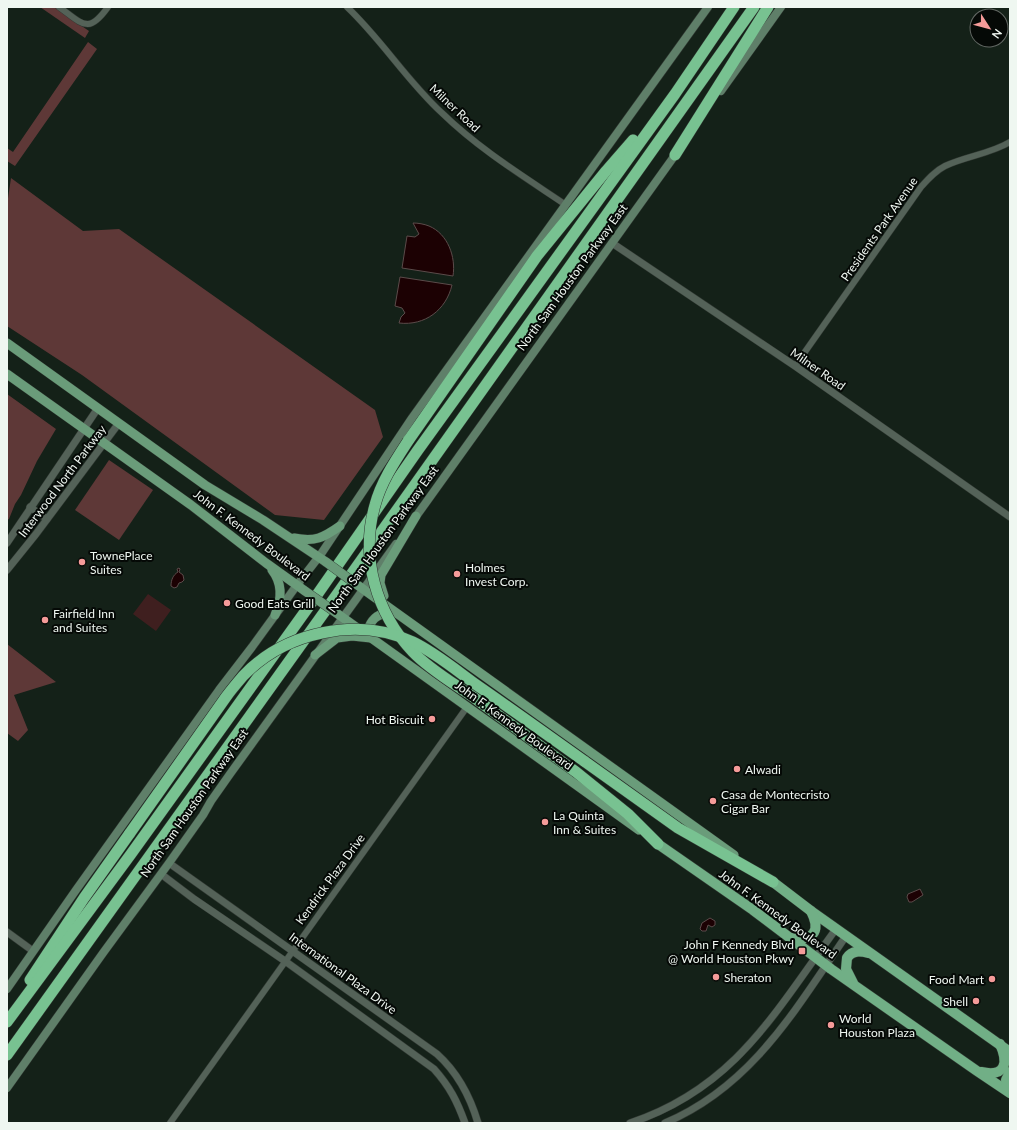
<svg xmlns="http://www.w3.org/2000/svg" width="1017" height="1130" font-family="Lato,sans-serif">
	<rect width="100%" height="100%" fill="#142118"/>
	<polygon fill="#3f1f1f" points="148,594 171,610 156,631 133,614"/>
	<g fill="#5e3837">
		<polygon points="40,7 54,7 89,31 85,38"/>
		<polygon points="88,42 97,49 15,166 7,161 7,148 13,152"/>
		<polygon points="11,178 83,231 119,229 375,410 383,437 324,520 275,515 82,375 7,326 7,205"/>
		<polygon points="7,394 56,429 37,461 21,495 15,504 9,519 7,520"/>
		<polygon points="109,460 153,490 119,540 75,510"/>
		<polygon points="7,644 56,682 14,695 28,730 18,741 7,733"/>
	</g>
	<g fill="#1c0103" stroke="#5b4b4a">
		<path d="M413,223C418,223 424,224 429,226C448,234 456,257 453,276L402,268L407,236L415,237L419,234Z"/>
		<path d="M400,277L452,285C446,310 425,326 399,323L401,317L405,313L402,308L395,306Z"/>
		<path d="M179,568L180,569L179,572L183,575L184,580L182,582L179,583L177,587L174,588L171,586C171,580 173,575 178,572L177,569Z"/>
		<polygon points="920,889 923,895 912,902 909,902 907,897 908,894"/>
		<polygon points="710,918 715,921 715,925 712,927 708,925 706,931 702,931 700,929 702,923"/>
	</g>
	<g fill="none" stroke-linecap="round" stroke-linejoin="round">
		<defs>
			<g id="minor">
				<path d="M59,7C83,24 88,35 108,7"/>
				<path d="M347,7C382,40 407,81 442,113C479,149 523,176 566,205"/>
				<path d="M795,366L921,187C928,179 935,171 945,166C966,156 990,154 1010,142"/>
				<polyline points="170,1123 467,707"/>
			</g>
			<g id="tertiary">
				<polyline points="612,243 795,366 1010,517"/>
				<polyline points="30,507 47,519"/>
				<polyline points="7,543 98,408"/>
				<polyline points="7,570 36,534 119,423"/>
				<path d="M169,863L437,1054C457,1072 470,1096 478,1123"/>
				<path d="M161,874L194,899L285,961L434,1069C450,1087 457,1101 465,1123"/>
				<polyline points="7,932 33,951"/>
				<path d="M630,1123C735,1088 775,1012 836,929"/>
				<path d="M665,1123C752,1086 795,1010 846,936"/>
			</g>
			<g id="secondary">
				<polyline points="721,91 781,7"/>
				<polyline points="412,522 678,151"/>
				<polyline points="7,989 76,890 219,690 252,647 297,585 321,554 412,418 708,7"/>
				<polyline points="7,1088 103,953 169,863 203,815 211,801 230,774 396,544"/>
			</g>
			<g id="primary">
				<polyline points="7,343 205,485 263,520 326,562"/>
				<polyline points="7,374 191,505 266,563 305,591"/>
				<path d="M294,538C315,542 323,538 340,526"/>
				<path d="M272,570C283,584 282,599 275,615"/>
				<polyline points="356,584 734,855"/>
				<polyline points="384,596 380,583 381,575 416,516"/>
				<polyline points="335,612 639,830"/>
				<path d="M372,636L368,630C371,620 376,615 386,613L391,616"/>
				<polyline points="315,655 337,638 352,636 371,638"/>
			</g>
			<g id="trunk">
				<polyline points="658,844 753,910 831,969 977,1071 1010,1093"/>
				<polyline points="773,882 811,911 1010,1052"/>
				<path d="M790,938C812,941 822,933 811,911"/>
				<path d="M853,983L846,969L847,958C852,950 860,951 869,953"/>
				<path d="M981,1072C1005,1077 1009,1064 1000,1044"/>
				<polyline points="1010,1072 1006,1080 1007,1086 1010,1090"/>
			</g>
			<g id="motorway">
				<polyline points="675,155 768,7"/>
				<polyline points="408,441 537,256 606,171 633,140"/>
				<polyline points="476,699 576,772 628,814 658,844"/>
				<polyline points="584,761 678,828 773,882"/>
				<polyline points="30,980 84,898 130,833"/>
				<polyline points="7,1022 131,854 312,602 418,450 675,94 734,7"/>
				<polyline points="7,1055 338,593 754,7"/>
			</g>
		</defs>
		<use href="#minor" stroke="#313933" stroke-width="7"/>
		<use href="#tertiary" stroke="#313933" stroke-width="8"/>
		<use href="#secondary" stroke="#313933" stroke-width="9"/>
		<use href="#primary" stroke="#313933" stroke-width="10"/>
		<use href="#trunk" stroke="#313933" stroke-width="11"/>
		<use href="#motorway" stroke="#313933" stroke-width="12"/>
		<use href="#minor" stroke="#546258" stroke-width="6"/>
		<use href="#tertiary" stroke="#546258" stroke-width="7"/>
		<use href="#secondary" stroke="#5f7f69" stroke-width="8"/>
		<use href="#primary" stroke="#6a9c7a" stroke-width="9"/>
		<use href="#trunk" stroke="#71af86" stroke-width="10"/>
		<use href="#motorway" stroke="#78c291" stroke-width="11"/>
		<defs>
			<g id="primary-bridge">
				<polyline points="326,562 356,584"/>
				<polyline points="305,591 335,612"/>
			</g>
			<g id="motorway-bridge">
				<path d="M408,441C395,461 381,482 375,505C360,557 376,613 413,652C430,670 455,684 476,699"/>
				<path d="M130,833L226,697C231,690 237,683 243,676C285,632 357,616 413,642C436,653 457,671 478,686C514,711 549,736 584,761"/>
			</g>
		</defs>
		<use href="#primary-bridge" stroke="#313933" stroke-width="10" stroke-linecap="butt"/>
		<use href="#motorway-bridge" stroke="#313933" stroke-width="12" stroke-linecap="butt"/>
		<use href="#primary-bridge" stroke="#6a9c7a" stroke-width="9"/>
		<use href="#motorway-bridge" stroke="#78c291" stroke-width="11"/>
	</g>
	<g fill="#f59b99" stroke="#050906" stroke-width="1.5">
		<circle cx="82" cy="562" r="4"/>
		<circle cx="457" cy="574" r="4"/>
		<circle cx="227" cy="603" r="4"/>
		<circle cx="45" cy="620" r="4"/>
		<circle cx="432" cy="719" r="4"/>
		<circle cx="737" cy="769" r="4"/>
		<circle cx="713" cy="801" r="4"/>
		<circle cx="545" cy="822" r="4"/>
		<rect x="798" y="947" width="8" height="8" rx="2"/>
		<circle cx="716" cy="977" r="4"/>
		<circle cx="992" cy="979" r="4"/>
		<circle cx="976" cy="1001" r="4"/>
		<circle cx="831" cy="1025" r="4"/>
	</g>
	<g text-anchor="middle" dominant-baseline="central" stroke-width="4" stroke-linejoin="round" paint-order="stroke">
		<g font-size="12" fill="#eff7f1" stroke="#050906">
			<text transform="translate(455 108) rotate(43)">Milner Road</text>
			<text transform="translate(879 229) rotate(-55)">Presidents Park Avenue</text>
			<text transform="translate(572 277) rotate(-54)">North Sam Houston Parkway East</text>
			<text transform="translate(818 369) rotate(35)">Milner Road</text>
			<text transform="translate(62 481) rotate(-53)">Interwood North Parkway</text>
			<text transform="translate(252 535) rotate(37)">John F. Kennedy Boulevard</text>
			<text transform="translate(383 539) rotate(-54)">North Sam Houston Parkway East</text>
			<text transform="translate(514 725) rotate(36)">John F. Kennedy Boulevard</text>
			<text transform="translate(194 803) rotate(-55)">North Sam Houston Parkway East</text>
			<text transform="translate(330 879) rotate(-54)">Kendrick Plaza Drive</text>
			<text transform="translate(778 914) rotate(36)">John F. Kennedy Boulevard</text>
			<text transform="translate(343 973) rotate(36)">International Plaza Drive</text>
		</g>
		<g font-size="12" fill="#eff7f1" stroke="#050906" text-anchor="start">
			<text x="90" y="555">TownePlace<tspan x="90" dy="14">Suites</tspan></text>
			<text x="465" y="567">Holmes<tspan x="465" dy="14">Invest Corp.</tspan></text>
			<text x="235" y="603">Good Eats Grill</text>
			<text x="53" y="613">Fairfield Inn<tspan x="53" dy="14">and Suites</tspan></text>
			<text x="424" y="719" text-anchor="end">Hot Biscuit</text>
			<text x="745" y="769">Alwadi</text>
			<text x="721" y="794">Casa de Montecristo<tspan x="721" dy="14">Cigar Bar</tspan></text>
			<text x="553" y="815">La Quinta<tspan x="553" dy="14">Inn &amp; Suites</tspan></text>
			<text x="794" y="944" text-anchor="end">John F Kennedy Blvd<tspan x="794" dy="14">@ World Houston Pkwy</tspan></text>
			<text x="724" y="977">Sheraton</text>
			<text x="984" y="979" text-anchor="end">Food Mart</text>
			<text x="968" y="1001" text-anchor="end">Shell</text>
			<text x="839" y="1018">World<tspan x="839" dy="14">Houston Plaza</tspan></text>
		</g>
	</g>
	<rect width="1017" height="1130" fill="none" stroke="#eff7f1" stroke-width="16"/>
	<g transform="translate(989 28) rotate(126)"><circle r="19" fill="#050906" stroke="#636864"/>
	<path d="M0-3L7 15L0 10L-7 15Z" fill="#f59b99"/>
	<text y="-6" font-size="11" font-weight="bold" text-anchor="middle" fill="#eff7f1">N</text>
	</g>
</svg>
